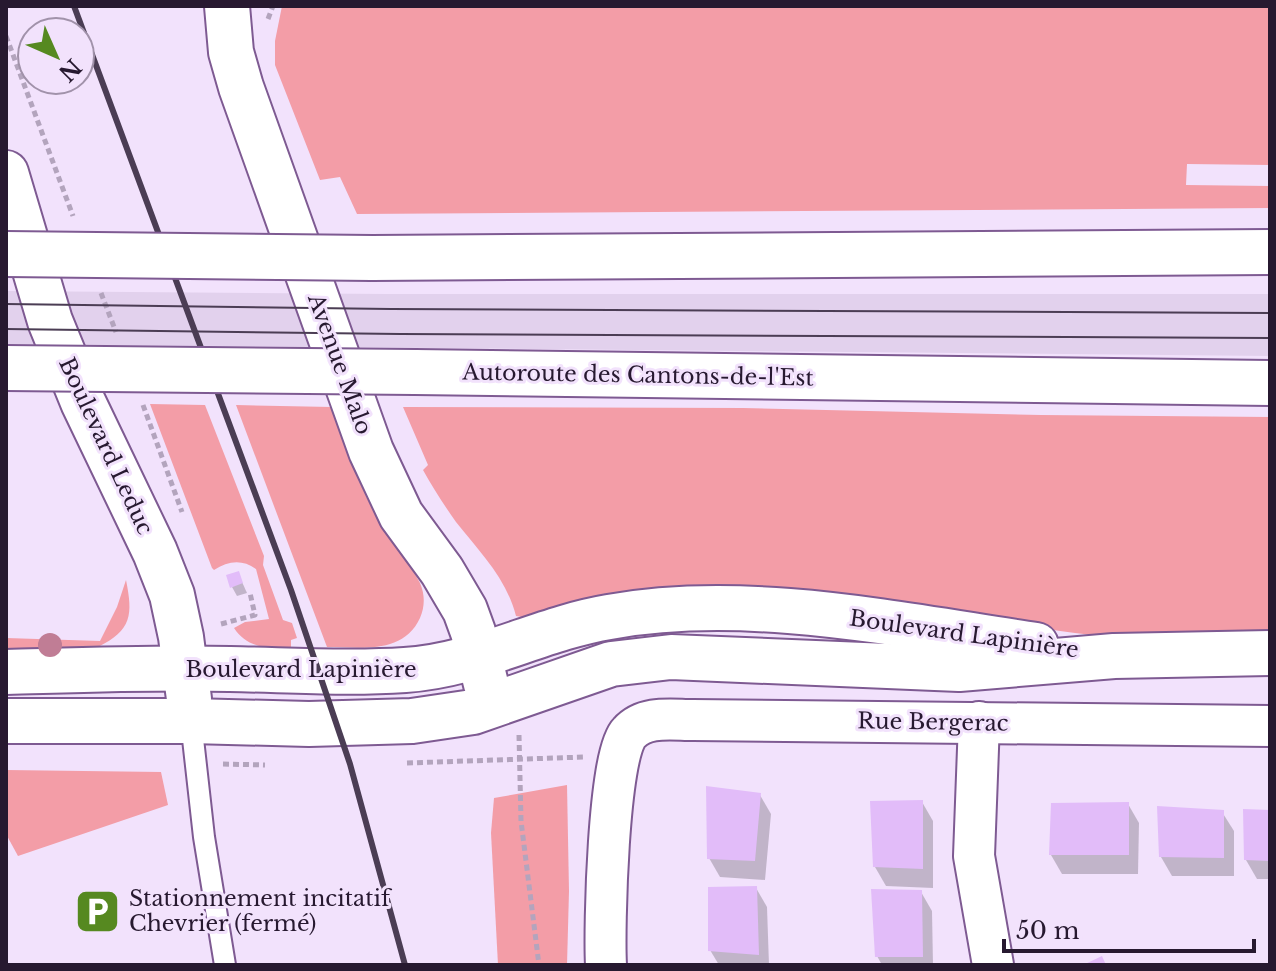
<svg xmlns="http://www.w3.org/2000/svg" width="1276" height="971" font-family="'Libre Baskerville',serif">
	<rect width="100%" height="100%" fill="#f2e2fc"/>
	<polygon fill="#e2d1ed" points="6,291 386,294 1270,294 1270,356 6,344"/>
	<g fill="#f39da7">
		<polygon points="282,6 1270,6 1270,165 1187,164 1186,185 1270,186 1270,208 357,214 340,177 320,180 275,65 275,41"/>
		<path d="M150,404L205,405L264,556L263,565L283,620L292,623L297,638L291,640V650C269,649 247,648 234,628L245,622L269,619L256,569C242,559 228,561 214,570L212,568Z"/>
		<path d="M236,405L332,407C346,448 360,489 382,526C393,546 410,563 420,583C425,595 425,606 420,618C403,655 360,647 327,647Z"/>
		<path d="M403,407L743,408L1041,415L1270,417V632C1208,633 1136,641 1075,633C978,621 884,591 785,592L528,618L516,616C507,579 479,551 456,522C444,505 433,488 423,470L428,465Z"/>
		<path d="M126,580C133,615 132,630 98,647L6,651V638L100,641L117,607Z"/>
		<polygon points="6,770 161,772 168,805 18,856 6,834"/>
		<polygon points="567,785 569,891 567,965 498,965 491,833 494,798"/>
	</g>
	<g fill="#0003">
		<polygon points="238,573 247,593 237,596 232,587"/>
		<polygon points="760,795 771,814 765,880 720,877 709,858"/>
		<polygon points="922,802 933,821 933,888 886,886 875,867"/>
		<polygon points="1128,804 1139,823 1138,874 1062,874 1051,855"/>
		<polygon points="1222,812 1234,831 1234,876 1172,876 1161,857"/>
		<polygon points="1270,812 1270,879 1257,879 1246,860"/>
		<polygon points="756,888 767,907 769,965 719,965 710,950"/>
		<polygon points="921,892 932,911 933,965 882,965 877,956"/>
	</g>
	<g fill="#e2bcf9">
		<polygon points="239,571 243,583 230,588 226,575"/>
		<polygon points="706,786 761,793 755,861 707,859"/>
		<polygon points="923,800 923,869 873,867 870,801"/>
		<polygon points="1129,802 1129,855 1049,855 1051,803"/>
		<polygon points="1157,806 1224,810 1224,858 1159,857"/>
		<polygon points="1243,809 1270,810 1270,861 1244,860"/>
		<polygon points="757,886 759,955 708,951 708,887"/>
		<polygon points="871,889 922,890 923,957 875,957"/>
		<polygon points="1102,956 1106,965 1083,965"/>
	</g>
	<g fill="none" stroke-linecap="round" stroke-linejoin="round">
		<defs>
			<polyline id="lane" points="191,721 204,837 225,965"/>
			<g id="street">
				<polyline points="979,722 974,856 993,965"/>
				<path d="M606,965C604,929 608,754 629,733C645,715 672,720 693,720L1270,726"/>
			</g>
			<g id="secondary">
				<polyline points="227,6 231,52 241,87 371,451 401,515 442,571 465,610 473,632 486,684"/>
				<polyline points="6,173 50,321 83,402 155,552 172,595 181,637 189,699"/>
				<path d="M6,672C80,670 155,667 230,669C288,670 347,674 405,670C479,665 538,629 609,617C746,592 900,625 1036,645"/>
				<polyline points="6,721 191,721 309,724 412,721 473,712 611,664 671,657 959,669 1114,656 1270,653"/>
			</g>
			<g id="highway">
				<polyline points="372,258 1270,252"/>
				<polyline points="415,372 1270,383"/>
			</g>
		</defs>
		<use href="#lane" stroke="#7e5a92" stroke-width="24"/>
		<use href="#street" stroke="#7e5a92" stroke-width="44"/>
		<use href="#secondary" stroke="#7e5a92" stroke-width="48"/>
		<use href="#highway" stroke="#7e5a92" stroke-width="48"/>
		<g stroke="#b3a4bd" stroke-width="5" stroke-dasharray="6 4" stroke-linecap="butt">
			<polyline points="268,19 273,6"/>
			<polyline points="6,36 73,216"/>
			<polyline points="101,293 116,332"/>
			<polyline points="143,405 182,512"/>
			<polyline points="221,624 255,615 250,593"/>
			<polyline points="519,735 521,821 539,965"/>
			<polyline points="407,763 585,757"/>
			<polyline points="223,764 265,765"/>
		</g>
		<use href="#lane" stroke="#fff" stroke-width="20"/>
		<use href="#street" stroke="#fff" stroke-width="40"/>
		<use href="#secondary" stroke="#fff" stroke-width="44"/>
		<use href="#highway" stroke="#fff" stroke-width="44"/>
		<g stroke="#4b3d54" stroke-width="2">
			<polyline points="6,304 391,309 1270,313"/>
			<polyline points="6,329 400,334 1270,338"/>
		</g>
		<polyline stroke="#4b3d54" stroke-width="6" points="74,6 291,590 350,764 405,965"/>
		<defs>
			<g id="highway-bridge">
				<polyline points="6,254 372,258"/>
				<polyline points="6,368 415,372"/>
			</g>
		</defs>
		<use href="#highway-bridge" stroke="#7e5a92" stroke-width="48" stroke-linecap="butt"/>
		<use href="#highway-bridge" stroke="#fff" stroke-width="44"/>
	</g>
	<circle fill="#c07d95" cx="50" cy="645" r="12"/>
	<defs>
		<symbol id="parking-square" viewBox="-11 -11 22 22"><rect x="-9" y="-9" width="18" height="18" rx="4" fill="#568920" stroke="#f2e2fc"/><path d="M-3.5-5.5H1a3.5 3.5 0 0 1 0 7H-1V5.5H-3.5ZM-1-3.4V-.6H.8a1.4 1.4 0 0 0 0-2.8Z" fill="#fff"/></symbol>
	</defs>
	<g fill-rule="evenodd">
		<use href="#parking-square" x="72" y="886" width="51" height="51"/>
	</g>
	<g text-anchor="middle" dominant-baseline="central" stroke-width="6" stroke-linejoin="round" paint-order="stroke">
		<g font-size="22" fill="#271930" stroke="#f2e2fc">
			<text transform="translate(340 364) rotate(70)">Avenue Malo</text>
			<text transform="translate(638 375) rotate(1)">Autoroute des Cantons-de-l'Est</text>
			<text transform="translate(106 446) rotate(65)">Boulevard Leduc</text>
			<text transform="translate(964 634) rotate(8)">Boulevard Lapinière</text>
			<text x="301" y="669">Boulevard Lapinière</text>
			<text transform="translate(933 722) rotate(1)">Rue Bergerac</text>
		</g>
		<g font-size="22" fill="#271930" stroke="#f2e2fc" text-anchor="start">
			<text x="129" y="898">Stationnement incitatif<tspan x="129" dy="25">Chevrier (fermé)</tspan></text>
		</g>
	</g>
	<rect width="1276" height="971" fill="none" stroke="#271930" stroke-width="16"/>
	<g transform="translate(56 56) rotate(135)"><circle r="38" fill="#f2e2fc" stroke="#a192aa" stroke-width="2"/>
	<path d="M0-6L14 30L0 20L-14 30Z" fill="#568920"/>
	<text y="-12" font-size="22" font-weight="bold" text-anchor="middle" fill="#271930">N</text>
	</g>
	<path d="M1004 939v12h250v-12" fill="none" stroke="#271930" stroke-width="4"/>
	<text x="1016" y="939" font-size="24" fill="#271930" stroke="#f2e2fc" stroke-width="6" paint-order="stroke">50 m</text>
</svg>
